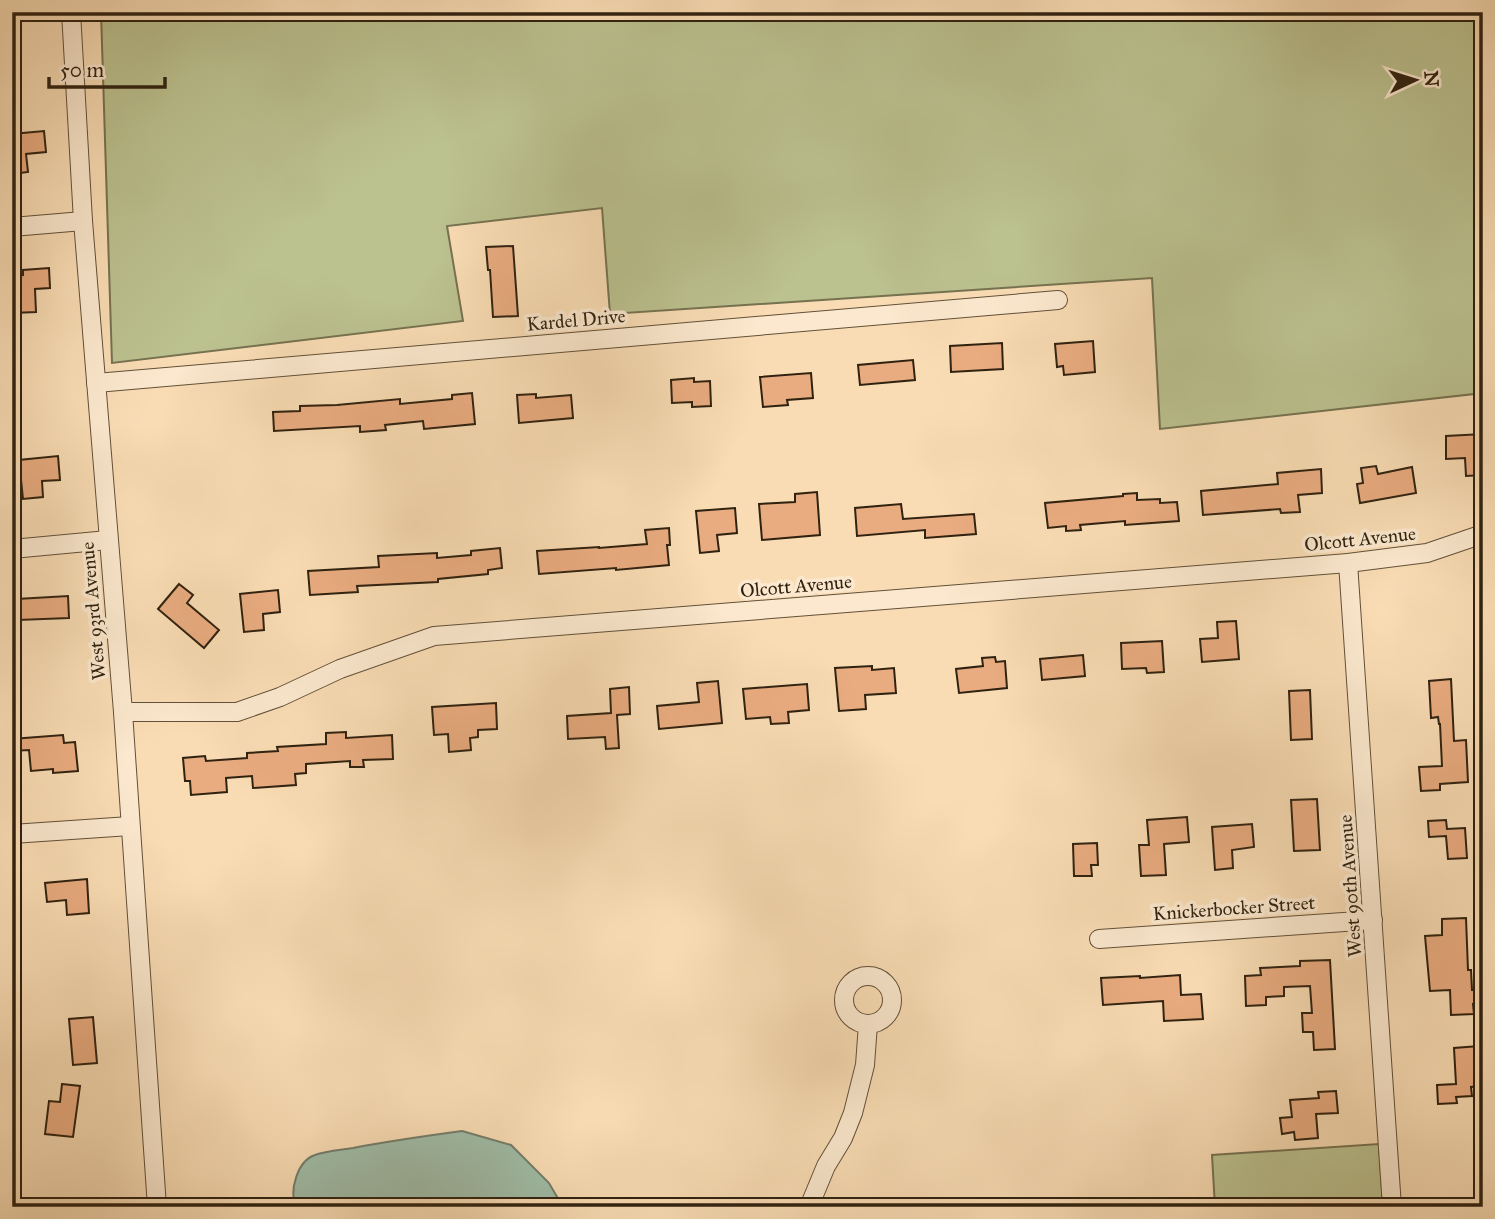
<svg xmlns="http://www.w3.org/2000/svg" width="1495" height="1219" font-family="'IM FELL Great Primer',serif">
	<rect width="100%" height="100%" fill="#f9dcb4"/>
	<filter id="stains"><feTurbulence type="fractalNoise" baseFrequency=".00286" numOctaves="4"/><feColorMatrix values="0 0 0 0 .2 0 0 0 0 .09 0 0 0 0 .02 0 0 0 .5 -.17"/></filter>
	<radialGradient id="worn" r=".72"><stop offset=".6" stop-color="#630" stop-opacity="0"/><stop offset="1" stop-color="#630" stop-opacity=".3"/></radialGradient>
	<g fill="#bbc18f" stroke="#767250" stroke-width="2">
		<polygon points="101,12 1483,12 1483,393 1160,429 1152,278 610,314 602,208 447,226 463,321 112,363"/>
		<polygon points="1379,1144 1383,1207 1215,1207 1212,1155"/>
	</g>
	<path fill="#9fbca7" stroke="#737e6b" stroke-width="2" d="M462,1131L511,1145L549,1183L563,1207H296C289,1191 297,1161 315,1155C326,1151 341,1150 353,1148C389,1141 425,1136 462,1131Z"/>
	<g fill="#e9ac80" stroke="#302210" stroke-width="2">
		<polygon points="44,131 46,152 26,154 28,172 12,174 12,134"/>
		<polygon points="513,246 518,316 493,317 490,270 488,270 486,247"/>
		<polygon points="49,268 50,288 35,289 36,312 13,313 12,276 23,275 23,270"/>
		<polygon points="1093,341 1095,372 1064,375 1063,366 1057,367 1055,344"/>
		<polygon points="1002,343 1003,369 951,372 950,346"/>
		<polygon points="913,360 915,380 860,385 858,365"/>
		<polygon points="811,373 813,398 787,400 788,405 763,407 760,377"/>
		<polygon points="694,378 694,382 710,381 711,406 692,407 692,402 672,403 671,380"/>
		<polygon points="472,393 475,424 424,429 423,421 385,425 386,430 360,432 360,426 274,431 273,412 300,411 300,406 337,405 400,399 400,404 452,399 452,395"/>
		<polygon points="536,394 536,398 571,395 573,418 519,423 517,395"/>
		<polygon points="1483,434 1483,475 1466,476 1465,458 1446,459 1446,436"/>
		<polygon points="58,456 60,480 42,481 43,497 23,499 19,460"/>
		<polygon points="1376,466 1378,474 1412,467 1416,493 1360,503 1357,484 1363,483 1361,468"/>
		<polygon points="1321,469 1322,493 1298,495 1300,512 1281,513 1280,509 1203,515 1201,491 1278,484 1277,473"/>
		<polygon points="817,492 820,535 762,540 759,504 795,502 795,494"/>
		<polygon points="1137,493 1137,500 1160,499 1160,503 1177,502 1179,521 1125,525 1125,521 1080,525 1081,530 1066,531 1066,526 1048,528 1045,503 1123,496 1123,494"/>
		<polygon points="901,504 903,519 974,514 976,534 925,538 925,530 857,536 855,508"/>
		<polygon points="735,508 737,533 717,535 719,551 700,553 696,511"/>
		<polygon points="669,528 670,545 667,545 669,565 616,570 616,568 539,574 537,551 599,547 599,548 647,544 645,530"/>
		<polygon points="500,548 502,568 488,570 488,574 438,579 438,582 357,586 358,592 310,595 308,571 379,567 378,556 437,553 437,558 471,555 471,551"/>
		<polygon points="179,584 193,595 187,603 219,630 204,648 158,609"/>
		<polygon points="278,590 280,612 263,614 264,630 244,632 240,594"/>
		<polygon points="68,596 69,618 18,620 17,599"/>
		<polygon points="1236,621 1239,659 1202,662 1200,639 1218,638 1217,622"/>
		<polygon points="1162,641 1164,672 1147,673 1146,668 1122,669 1121,643"/>
		<polygon points="1083,655 1085,676 1042,680 1040,659"/>
		<polygon points="995,657 996,662 1005,661 1007,688 959,693 956,669 983,666 982,658"/>
		<polygon points="872,666 872,670 894,668 896,693 865,695 866,709 839,711 835,668"/>
		<polygon points="1451,679 1454,741 1466,740 1468,782 1440,784 1440,790 1421,791 1419,767 1442,766 1440,724 1439,724 1438,717 1431,718 1429,681"/>
		<polygon points="718,681 722,723 659,729 657,706 699,702 697,683"/>
		<polygon points="807,684 809,710 788,712 789,723 771,724 770,717 746,719 743,689"/>
		<polygon points="629,687 630,714 617,715 619,748 606,749 605,737 568,739 567,716 611,713 610,689"/>
		<polygon points="1310,690 1312,739 1291,740 1289,691"/>
		<polygon points="496,703 497,729 478,730 478,737 470,738 471,750 449,752 448,734 434,735 432,707"/>
		<polygon points="346,732 346,738 392,735 393,759 363,760 364,767 350,767 350,761 306,764 306,773 295,774 296,785 253,788 252,776 226,778 227,792 191,795 190,781 185,781 183,758 205,756 206,761 247,758 247,753 278,751 277,747 326,744 326,733"/>
		<polygon points="63,735 64,743 75,742 78,771 53,773 53,769 31,771 29,750 12,751 12,739"/>
		<polygon points="1317,799 1320,850 1294,851 1291,800"/>
		<polygon points="1187,817 1189,842 1164,844 1166,875 1141,876 1139,845 1149,845 1147,820"/>
		<polygon points="1446,820 1447,829 1465,828 1467,858 1448,859 1446,836 1429,837 1428,821"/>
		<polygon points="1252,824 1254,847 1232,850 1233,868 1215,870 1212,827"/>
		<polygon points="1097,843 1098,865 1091,865 1092,876 1074,876 1073,844"/>
		<polygon points="87,879 89,913 67,915 66,900 47,902 45,883"/>
		<polygon points="1466,918 1468,970 1471,970 1472,990 1483,990 1483,1003 1473,1004 1474,1014 1451,1015 1450,990 1430,991 1425,936 1442,935 1442,919"/>
		<polygon points="1330,960 1335,1049 1314,1050 1313,1032 1303,1032 1302,1013 1312,1013 1310,986 1284,987 1284,996 1266,997 1266,1005 1246,1006 1245,976 1261,975 1260,968 1300,966 1300,961"/>
		<polygon points="1180,975 1181,995 1201,994 1203,1019 1164,1021 1163,1001 1103,1005 1101,978 1140,976 1140,978"/>
		<polygon points="93,1017 97,1063 73,1065 69,1019"/>
		<polygon points="1479,1046 1479,1051 1483,1050 1483,1070 1481,1070 1482,1086 1471,1087 1472,1096 1456,1097 1457,1103 1438,1104 1437,1085 1456,1084 1454,1048"/>
		<polygon points="62,1084 80,1086 73,1137 45,1134 49,1101 60,1102"/>
		<polygon points="1336,1091 1338,1113 1316,1114 1318,1138 1295,1140 1294,1132 1282,1134 1280,1118 1292,1117 1290,1100 1319,1098 1318,1092"/>
	</g>
	<g fill="none" stroke-linecap="round" stroke-linejoin="round">
		<defs>
			<g id="minor">
				<polyline points="71,12 83,221 123,712 157,1207"/>
				<polyline points="12,227 83,221"/>
				<polyline points="96,383 1058,300"/>
				<polyline points="12,549 108,540"/>
				<polyline points="1348,563 1392,1207"/>
				<polyline points="123,712 237,712 280,697 340,669 434,636 1348,563 1427,553 1483,534"/>
				<polyline points="12,834 130,826"/>
				<polyline points="1099,939 1373,920"/>
				<circle cx="868" cy="1000" r="24"/>
				<polyline points="809,1207 826,1166 843,1138 853,1113 865,1065 868,1024"/>
			</g>
		</defs>
		<use href="#minor" stroke="#625039" stroke-width="20"/>
		<use href="#minor" stroke="#fbe8ce" stroke-width="18"/>
	</g>
	<g text-anchor="middle" dominant-baseline="central" stroke-width="7" stroke-linejoin="round" paint-order="stroke">
		<g font-size="19" fill="#302210" stroke="#fbe8ce">
			<text transform="translate(576 320) rotate(-5)">Kardel Drive</text>
			<text transform="translate(1360 539) rotate(-6)">Olcott Avenue</text>
			<text transform="translate(796 586) rotate(-5)">Olcott Avenue</text>
			<text transform="translate(93 611) rotate(-95)">West 93rd Avenue</text>
			<text transform="translate(1350 886) rotate(-94)">West 90th Avenue</text>
			<text transform="translate(1234 908) rotate(-4)">Knickerbocker Street</text>
		</g>
	</g>
	<rect width="1495" height="1219" fill="none" stroke="#f9dcb4" stroke-width="42"/>
	<rect x="14" y="14" width="1467" height="1191" fill="none" stroke="#302210" stroke-width="3.5"/>
	<rect x="21" y="21" width="1453" height="1177" fill="none" stroke="#302210" stroke-width="2"/>
	<g transform="translate(1415 80) rotate(86)" stroke="#fbe8ce" stroke-width="5" paint-order="stroke">
	<path d="M0-5L12 26L0 18L-12 26Z" fill="#302210"/>
	<text y="-10" font-size="19" font-weight="bold" text-anchor="middle" fill="#302210">N</text>
	</g>
	<path d="M49 77v10h116v-10" fill="none" stroke="#302210" stroke-width="3.5"/>
	<text x="60" y="77" font-size="21" fill="#302210" stroke="#fbe8ce" stroke-width="5" paint-order="stroke">50 m</text>
	<rect width="100%" height="100%" filter="url(#stains)"/>
	<rect width="100%" height="100%" fill="url(#worn)"/>
</svg>
